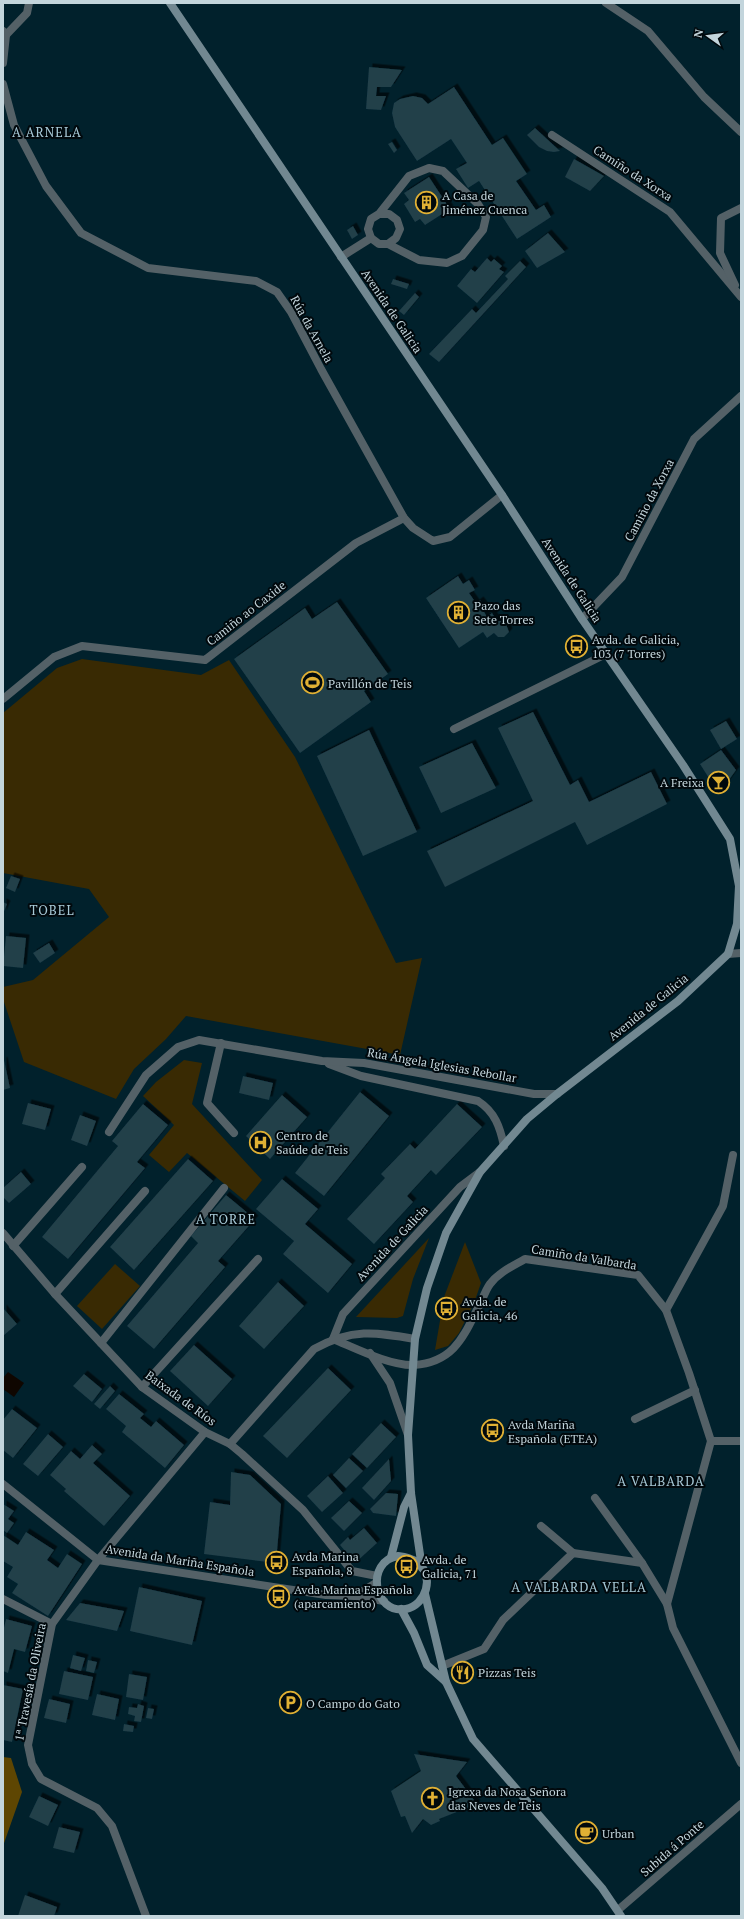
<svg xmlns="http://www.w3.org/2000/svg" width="744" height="1919" font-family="'PT Serif',serif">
	<defs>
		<filter id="shadow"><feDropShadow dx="3.5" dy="-3.5" stdDeviation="0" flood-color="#0009"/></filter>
	</defs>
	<rect width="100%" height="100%" fill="#01212c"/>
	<g fill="#392a03">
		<polygon points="82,659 201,675 229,660 295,757 396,963 422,958 400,1055 186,1016 166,1039 134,1069 116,1099 24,1062 3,999 3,987 33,980 109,917 89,889 3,873 3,713 57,668"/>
		<polygon points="184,1060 202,1063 192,1104 262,1180 245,1201 187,1153 169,1172 149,1155 174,1125 143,1096 156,1082"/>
		<polygon points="429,1238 413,1279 403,1316 397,1318 356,1317"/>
		<polygon points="465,1242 481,1283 474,1303 459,1333 448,1346 435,1350 444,1297"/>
		<polygon points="115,1264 140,1286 102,1329 77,1306"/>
	</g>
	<polygon fill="#5e4602" points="3,1757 11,1758 22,1792 3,1846"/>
	<polygon fill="#0f0600" points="8,1372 24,1383 14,1397 3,1389 3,1378"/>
	<g fill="#203f4a" filter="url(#shadow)">
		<polygon points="369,67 402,70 391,87 377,87 376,96 386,96 381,110 366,109"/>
		<polygon points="454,87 492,145 503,138 527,174 516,181 536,210 544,205 551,217 517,239 479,181 468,188 456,169 467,163 451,139 417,161 395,127 392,113 394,103 400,99 413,96 422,98 428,104"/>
		<polygon points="535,128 560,151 554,152 547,151 539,147 527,135"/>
		<polygon points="392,142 397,150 394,153 388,144"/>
		<polygon points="574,159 604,176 590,191 565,177"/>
		<polygon points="429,177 450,209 425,225 420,219 415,222 404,204 409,200 404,193"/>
		<polygon points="353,226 358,235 352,239 347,230"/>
		<polygon points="548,233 565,252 537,268 525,251"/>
		<polygon points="487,258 491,262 494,259 502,266 499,269 504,272 477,303 457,286 471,269 475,272"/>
		<polygon points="520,261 526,267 439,362 429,354 472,309 476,313 508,279 505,276"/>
		<polygon points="393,279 409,284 407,289 391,284"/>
		<polygon points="415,293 419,297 404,315 399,311"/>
		<polygon points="458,576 463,584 469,580 475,590 469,593 476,603 480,600 486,608 483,610 487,617 492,613 497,621 502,621 506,624 509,632 504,637 498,637 494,633 487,638 483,632 459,648 426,598"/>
		<polygon points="337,602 388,674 364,691 371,702 300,753 234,659 305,608 312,619"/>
		<polygon points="533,712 570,785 578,780 589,802 651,772 667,804 587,845 575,822 445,887 427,851 533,801 498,728"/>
		<polygon points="726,721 737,739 721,749 710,730"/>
		<polygon points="369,730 417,832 363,856 317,756"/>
		<polygon points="472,743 496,788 441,813 419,767"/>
		<polygon points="721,750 736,770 719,794 700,764"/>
		<polygon points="11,876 20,879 15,892 6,888"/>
		<polygon points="3,902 7,904 3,914"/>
		<polygon points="6,936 26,938 23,968 3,966"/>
		<polygon points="49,943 55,953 40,963 33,953"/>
		<polygon points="4,1060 10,1088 3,1090 3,1061"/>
		<polygon points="243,1076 273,1083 269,1100 239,1093"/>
		<polygon points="360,1092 389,1116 324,1196 295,1173"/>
		<polygon points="282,1095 307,1117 270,1159 246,1136"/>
		<polygon points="28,1103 51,1109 45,1130 22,1124"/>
		<polygon points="143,1104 168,1125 137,1162 145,1168 68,1259 42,1237 118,1146 112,1141"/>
		<polygon points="457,1104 482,1127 436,1175 431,1170 407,1196 413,1202 374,1244 347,1219 385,1178 381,1174 410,1144 415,1149"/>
		<polygon points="80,1115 96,1121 87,1146 71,1140"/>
		<polygon points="188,1159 213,1181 134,1270 110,1247"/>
		<polygon points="21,1172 31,1184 9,1203 3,1197 3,1188"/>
		<polygon points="282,1179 318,1209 305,1224 352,1264 328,1293 283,1254 294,1241 256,1209"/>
		<polygon points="226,1195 255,1219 218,1261 225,1267 154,1349 127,1326 198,1243 191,1236"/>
		<polygon points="278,1282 304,1306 264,1349 239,1326"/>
		<polygon points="3,1308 17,1324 3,1336"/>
		<polygon points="194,1345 232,1379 208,1406 170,1371"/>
		<polygon points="328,1368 351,1390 287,1458 263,1436"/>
		<polygon points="84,1374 102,1389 92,1402 73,1386"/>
		<polygon points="110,1386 115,1391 100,1409 94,1404"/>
		<polygon points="119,1394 144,1414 140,1418 151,1427 156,1421 184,1445 165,1468 122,1432 126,1426 106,1409"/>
		<polygon points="12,1409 37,1428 13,1458 3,1450 3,1420"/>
		<polygon points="381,1423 396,1437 367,1468 352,1454"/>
		<polygon points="48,1434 63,1447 38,1476 23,1464"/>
		<polygon points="92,1445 102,1454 93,1463 130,1496 104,1526 64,1491 66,1489 50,1475 71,1451 80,1459"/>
		<polygon points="349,1458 363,1471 346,1488 333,1475"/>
		<polygon points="389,1459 391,1481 374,1500 362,1488"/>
		<polygon points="231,1472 250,1475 281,1504 276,1563 204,1554 210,1502 230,1505"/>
		<polygon points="328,1476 343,1493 322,1512 307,1496"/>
		<polygon points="386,1493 398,1494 396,1516 373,1513 370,1509"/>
		<polygon points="349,1501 362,1513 344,1531 331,1518"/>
		<polygon points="3,1504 14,1511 8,1519 14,1523 7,1533 3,1530"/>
		<polygon points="364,1528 377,1543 355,1563 340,1545 348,1537 350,1540"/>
		<polygon points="26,1532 54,1550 47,1560 58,1568 67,1554 82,1564 48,1616 12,1593 18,1584 7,1577 13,1567 3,1561 3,1535 18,1545"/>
		<polygon points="139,1587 202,1601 192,1645 130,1631"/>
		<polygon points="80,1603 124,1611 117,1631 66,1620"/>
		<polygon points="6,1619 32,1626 25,1652 14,1649 8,1673 3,1671 3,1632"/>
		<polygon points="73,1655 85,1658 81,1671 70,1668"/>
		<polygon points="88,1660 97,1662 94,1673 86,1671"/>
		<polygon points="64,1671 93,1677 88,1700 59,1694"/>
		<polygon points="129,1674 147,1677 143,1700 126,1697"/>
		<polygon points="3,1685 23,1689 12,1742 3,1740"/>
		<polygon points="97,1694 119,1699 115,1720 92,1715"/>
		<polygon points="49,1699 70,1704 66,1723 44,1718"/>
		<polygon points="138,1704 144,1706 141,1722 134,1721 135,1716 128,1714 129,1707 137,1708"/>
		<polygon points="148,1708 154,1709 152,1719 146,1718"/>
		<polygon points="124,1724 134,1726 133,1732 123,1731"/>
		<polygon points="414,1754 467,1762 456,1776 477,1804 439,1819 440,1821 431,1825 423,1819 412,1833 405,1816 401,1817 391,1791 421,1771"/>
		<polygon points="39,1796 58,1805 48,1826 29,1817"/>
		<polygon points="59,1827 80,1832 74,1853 53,1848"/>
		<polygon points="25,1895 57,1907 54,1916 18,1916"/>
	</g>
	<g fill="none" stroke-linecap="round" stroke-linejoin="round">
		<g stroke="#546167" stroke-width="8">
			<polyline points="379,214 409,176 429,168 443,171 478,204 486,217 483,230 462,256 447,263 419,260 388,244 379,244 371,238 368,229 371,219 379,214 389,214 397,220 400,229 396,238 388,244"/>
			<polyline points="341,257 371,238"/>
			<polyline points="454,729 606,654"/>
			<polyline points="221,1043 207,1103 234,1133"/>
			<polyline points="55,1294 145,1191"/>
			<polyline points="101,1343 224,1188"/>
			<polyline points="142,1387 258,1259"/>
		</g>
		<g stroke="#546167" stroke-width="8">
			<polyline points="606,3 648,31 704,97 741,132"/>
			<polyline points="6,35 27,13 29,3"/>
			<polyline points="3,63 6,35 3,31"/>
			<polyline points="3,84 14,125 46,186 81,233 148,268 256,281 277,292 291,312 321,369 404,518 413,528 433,541 450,537 502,495"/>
			<polyline points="552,135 670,212 741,297"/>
			<polyline points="735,285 720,253 721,218 741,208"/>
			<polyline points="582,619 622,577 694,439 741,396"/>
			<polyline points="3,699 54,657 82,646 205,660 356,543 404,518"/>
			<polyline points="728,954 741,953"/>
			<path d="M329,1064L361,1076L478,1101C495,1112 500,1127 504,1146"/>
			<polyline points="109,1132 146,1075 178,1047 199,1040 322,1061 364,1063 534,1094 557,1094"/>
			<polyline points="3,1233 55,1294 142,1387 205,1432 230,1444 242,1454 303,1510 352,1571 377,1576"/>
			<polyline points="13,1246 82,1167"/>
			<polyline points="666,1310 723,1206 733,1155"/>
			<path d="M333,1339C355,1348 390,1366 414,1365C457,1362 465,1332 482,1300C484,1295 487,1288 490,1284C499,1272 513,1266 525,1259L638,1275L666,1310L689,1373L711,1441L667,1604L673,1628L741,1763"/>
			<polyline points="333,1339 343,1314 460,1187 480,1172"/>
			<polyline points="370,1353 390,1383 408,1435"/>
			<polyline points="635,1419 695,1390"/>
			<polyline points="711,1441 741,1441"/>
			<path d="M230,1444L314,1349C352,1328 375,1332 415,1339"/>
			<polyline points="3,1484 98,1560 326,1595 355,1596 384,1601"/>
			<polyline points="595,1498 642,1563"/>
			<polyline points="541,1526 573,1553"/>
			<polyline points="355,1596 376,1583"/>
			<polyline points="3,1599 52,1624"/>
			<polyline points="442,1666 484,1649 503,1620 573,1553 642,1563 667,1604"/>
			<polyline points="618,1910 741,1804"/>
			<polyline points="146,1916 112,1826 97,1808 41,1779 32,1764 28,1745 52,1624 98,1560 205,1432"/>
		</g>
		<g stroke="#728891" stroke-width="8">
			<polyline points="170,3 502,495 582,619 683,765 730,839 739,886 737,924 728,954 678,1001 557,1094 527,1119 480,1172 446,1233 427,1288 415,1339 408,1435 411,1493 422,1568"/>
			<path d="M398,1556C405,1557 412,1558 418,1563C435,1576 426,1605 406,1609C373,1615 365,1561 398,1556Z"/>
			<polyline points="391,1557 404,1507 411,1493"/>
			<polyline points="425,1594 446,1682 473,1739 602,1888 621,1916"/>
			<polyline points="401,1609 414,1633 427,1665 446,1682"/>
		</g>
	</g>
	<defs>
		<symbol id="building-ring" viewBox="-11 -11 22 22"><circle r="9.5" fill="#01090d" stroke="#e0b034" stroke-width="1.5"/><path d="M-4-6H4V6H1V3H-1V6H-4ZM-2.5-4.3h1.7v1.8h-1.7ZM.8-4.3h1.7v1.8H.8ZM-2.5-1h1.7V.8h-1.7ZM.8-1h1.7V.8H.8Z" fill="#e0b034"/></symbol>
		<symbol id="bus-ring" viewBox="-11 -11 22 22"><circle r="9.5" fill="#01090d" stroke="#e0b034" stroke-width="1.5"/><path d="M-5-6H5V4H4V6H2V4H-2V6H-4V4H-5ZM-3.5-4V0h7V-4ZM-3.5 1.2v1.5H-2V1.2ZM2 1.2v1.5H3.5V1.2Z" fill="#e0b034"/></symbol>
		<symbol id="stadium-ring" viewBox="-11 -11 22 22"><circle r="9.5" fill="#01090d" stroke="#e0b034" stroke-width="1.5"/><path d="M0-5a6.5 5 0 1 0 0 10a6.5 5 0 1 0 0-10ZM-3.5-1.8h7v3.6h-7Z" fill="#e0b034"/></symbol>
		<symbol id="bar-ring" viewBox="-11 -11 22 22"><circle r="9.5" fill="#01090d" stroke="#e0b034" stroke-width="1.5"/><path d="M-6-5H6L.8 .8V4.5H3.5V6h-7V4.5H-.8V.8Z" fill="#e0b034"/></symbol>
		<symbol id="hospital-ring" viewBox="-11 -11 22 22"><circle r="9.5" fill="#01090d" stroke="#e0b034" stroke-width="1.5"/><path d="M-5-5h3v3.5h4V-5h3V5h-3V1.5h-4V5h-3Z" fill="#e0b034"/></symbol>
		<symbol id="restaurant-ring" viewBox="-11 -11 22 22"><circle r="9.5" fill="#01090d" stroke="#e0b034" stroke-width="1.5"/><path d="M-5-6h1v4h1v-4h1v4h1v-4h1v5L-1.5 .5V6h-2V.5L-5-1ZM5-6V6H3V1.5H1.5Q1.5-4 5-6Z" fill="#e0b034"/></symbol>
		<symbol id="parking-ring" viewBox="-11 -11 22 22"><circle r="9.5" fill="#01090d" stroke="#e0b034" stroke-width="1.5"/><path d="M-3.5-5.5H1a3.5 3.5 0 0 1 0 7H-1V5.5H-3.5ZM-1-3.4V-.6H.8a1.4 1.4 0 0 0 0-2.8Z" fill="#e0b034"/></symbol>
		<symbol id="church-ring" viewBox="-11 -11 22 22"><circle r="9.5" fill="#01090d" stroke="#e0b034" stroke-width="1.5"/><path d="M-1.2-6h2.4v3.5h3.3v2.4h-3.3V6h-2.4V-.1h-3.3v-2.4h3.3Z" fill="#e0b034"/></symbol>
		<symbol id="cafe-ring" viewBox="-11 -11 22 22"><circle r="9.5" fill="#01090d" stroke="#e0b034" stroke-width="1.5"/><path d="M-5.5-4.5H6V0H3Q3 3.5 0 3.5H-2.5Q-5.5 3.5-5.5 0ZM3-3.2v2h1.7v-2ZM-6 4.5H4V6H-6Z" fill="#e0b034"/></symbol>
	</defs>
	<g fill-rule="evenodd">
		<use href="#building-ring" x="414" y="190" width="25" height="25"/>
		<use href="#building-ring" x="446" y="600" width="25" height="25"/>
		<use href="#bus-ring" x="564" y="634" width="25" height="25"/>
		<use href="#stadium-ring" x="300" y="670" width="25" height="25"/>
		<use href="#bar-ring" x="706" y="770" width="25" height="25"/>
		<use href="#hospital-ring" x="248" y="1130" width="25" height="25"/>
		<use href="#bus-ring" x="434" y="1296" width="25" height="25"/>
		<use href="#bus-ring" x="480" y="1418" width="25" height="25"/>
		<use href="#bus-ring" x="264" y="1550" width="25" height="25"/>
		<use href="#bus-ring" x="394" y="1554" width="25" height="25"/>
		<use href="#bus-ring" x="266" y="1584" width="25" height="25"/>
		<use href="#restaurant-ring" x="450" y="1660" width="25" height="25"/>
		<use href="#parking-ring" x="278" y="1690" width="25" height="25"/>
		<use href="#church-ring" x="420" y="1786" width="25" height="25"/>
		<use href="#cafe-ring" x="574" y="1820" width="25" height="25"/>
	</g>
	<g text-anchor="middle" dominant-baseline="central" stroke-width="4" stroke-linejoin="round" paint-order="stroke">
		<g font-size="12" fill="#c3d5dc" stroke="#01090d">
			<text transform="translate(633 173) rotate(33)">Camiño da Xorxa</text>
			<text transform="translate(392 311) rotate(56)">Avenida de Galicia</text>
			<text transform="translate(312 329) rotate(61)">Rúa da Arnela</text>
			<text transform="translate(649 500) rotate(-62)">Camiño da Xorxa</text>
			<text transform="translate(572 580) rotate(57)">Avenida de Galicia</text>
			<text transform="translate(246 613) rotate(-38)">Camiño ao Caxide</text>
			<text transform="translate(648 1007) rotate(-39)">Avenida de Galicia</text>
			<text transform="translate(442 1065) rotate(10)">Rúa Ángela Iglesias Rebollar</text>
			<text transform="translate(392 1243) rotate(-47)">Avenida de Galicia</text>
			<text transform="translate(584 1257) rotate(9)">Camiño da Valbarda</text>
			<text transform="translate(181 1398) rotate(36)">Baixada de Ríos</text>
			<text transform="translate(180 1560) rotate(9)">Avenida da Mariña Española</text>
			<text transform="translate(30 1682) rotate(-79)">1ª Travesía da Oliveira</text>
			<text transform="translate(672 1848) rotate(-41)">Subida á Ponte</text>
		</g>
		<g font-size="12" fill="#c3d5dc" stroke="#01090d" text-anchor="start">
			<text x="442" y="195">A Casa de<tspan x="442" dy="14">Jiménez Cuenca</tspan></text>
			<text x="474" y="605">Pazo das<tspan x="474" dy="14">Sete Torres</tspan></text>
			<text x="592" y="639">Avda. de Galicia,<tspan x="592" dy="14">103 (7 Torres)</tspan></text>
			<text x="328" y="683">Pavillón de Teis</text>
			<text x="704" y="782" text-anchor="end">A Freixa</text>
			<text x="276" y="1135">Centro de<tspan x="276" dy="14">Saúde de Teis</tspan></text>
			<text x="462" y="1301">Avda. de<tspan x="462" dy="14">Galicia, 46</tspan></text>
			<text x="508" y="1424">Avda Mariña<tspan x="508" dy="14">Española (ETEA)</tspan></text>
			<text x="292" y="1556">Avda Marina<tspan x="292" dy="14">Española, 8</tspan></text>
			<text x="422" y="1559">Avda. de<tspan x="422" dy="14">Galicia, 71</tspan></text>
			<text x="294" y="1589">Avda Marina Española<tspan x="294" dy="14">(aparcamiento)</tspan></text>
			<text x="478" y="1672">Pizzas Teis</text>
			<text x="306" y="1703">O Campo do Gato</text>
			<text x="448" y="1791">Igrexa da Nosa Señora<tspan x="448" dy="14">das Neves de Teis</tspan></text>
			<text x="602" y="1833">Urban</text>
		</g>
		<g font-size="13" letter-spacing="1" fill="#a7c9d7" stroke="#01090d">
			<text x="47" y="132">A ARNELA</text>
			<text x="52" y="910">TOBEL</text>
			<text x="226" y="1219">A TORRE</text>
			<text x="661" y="1481">A VALBARDA</text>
			<text x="579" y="1587">A VALBARDA VELLA</text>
		</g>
	</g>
	<rect width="744" height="1919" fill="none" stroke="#c3d5dc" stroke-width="8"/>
	<g transform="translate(708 36) rotate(284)" stroke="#01090d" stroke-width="3" paint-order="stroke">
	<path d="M0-3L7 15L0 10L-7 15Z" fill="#c3d5dc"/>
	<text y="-6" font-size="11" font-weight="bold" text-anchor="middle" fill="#c3d5dc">N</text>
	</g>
</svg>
